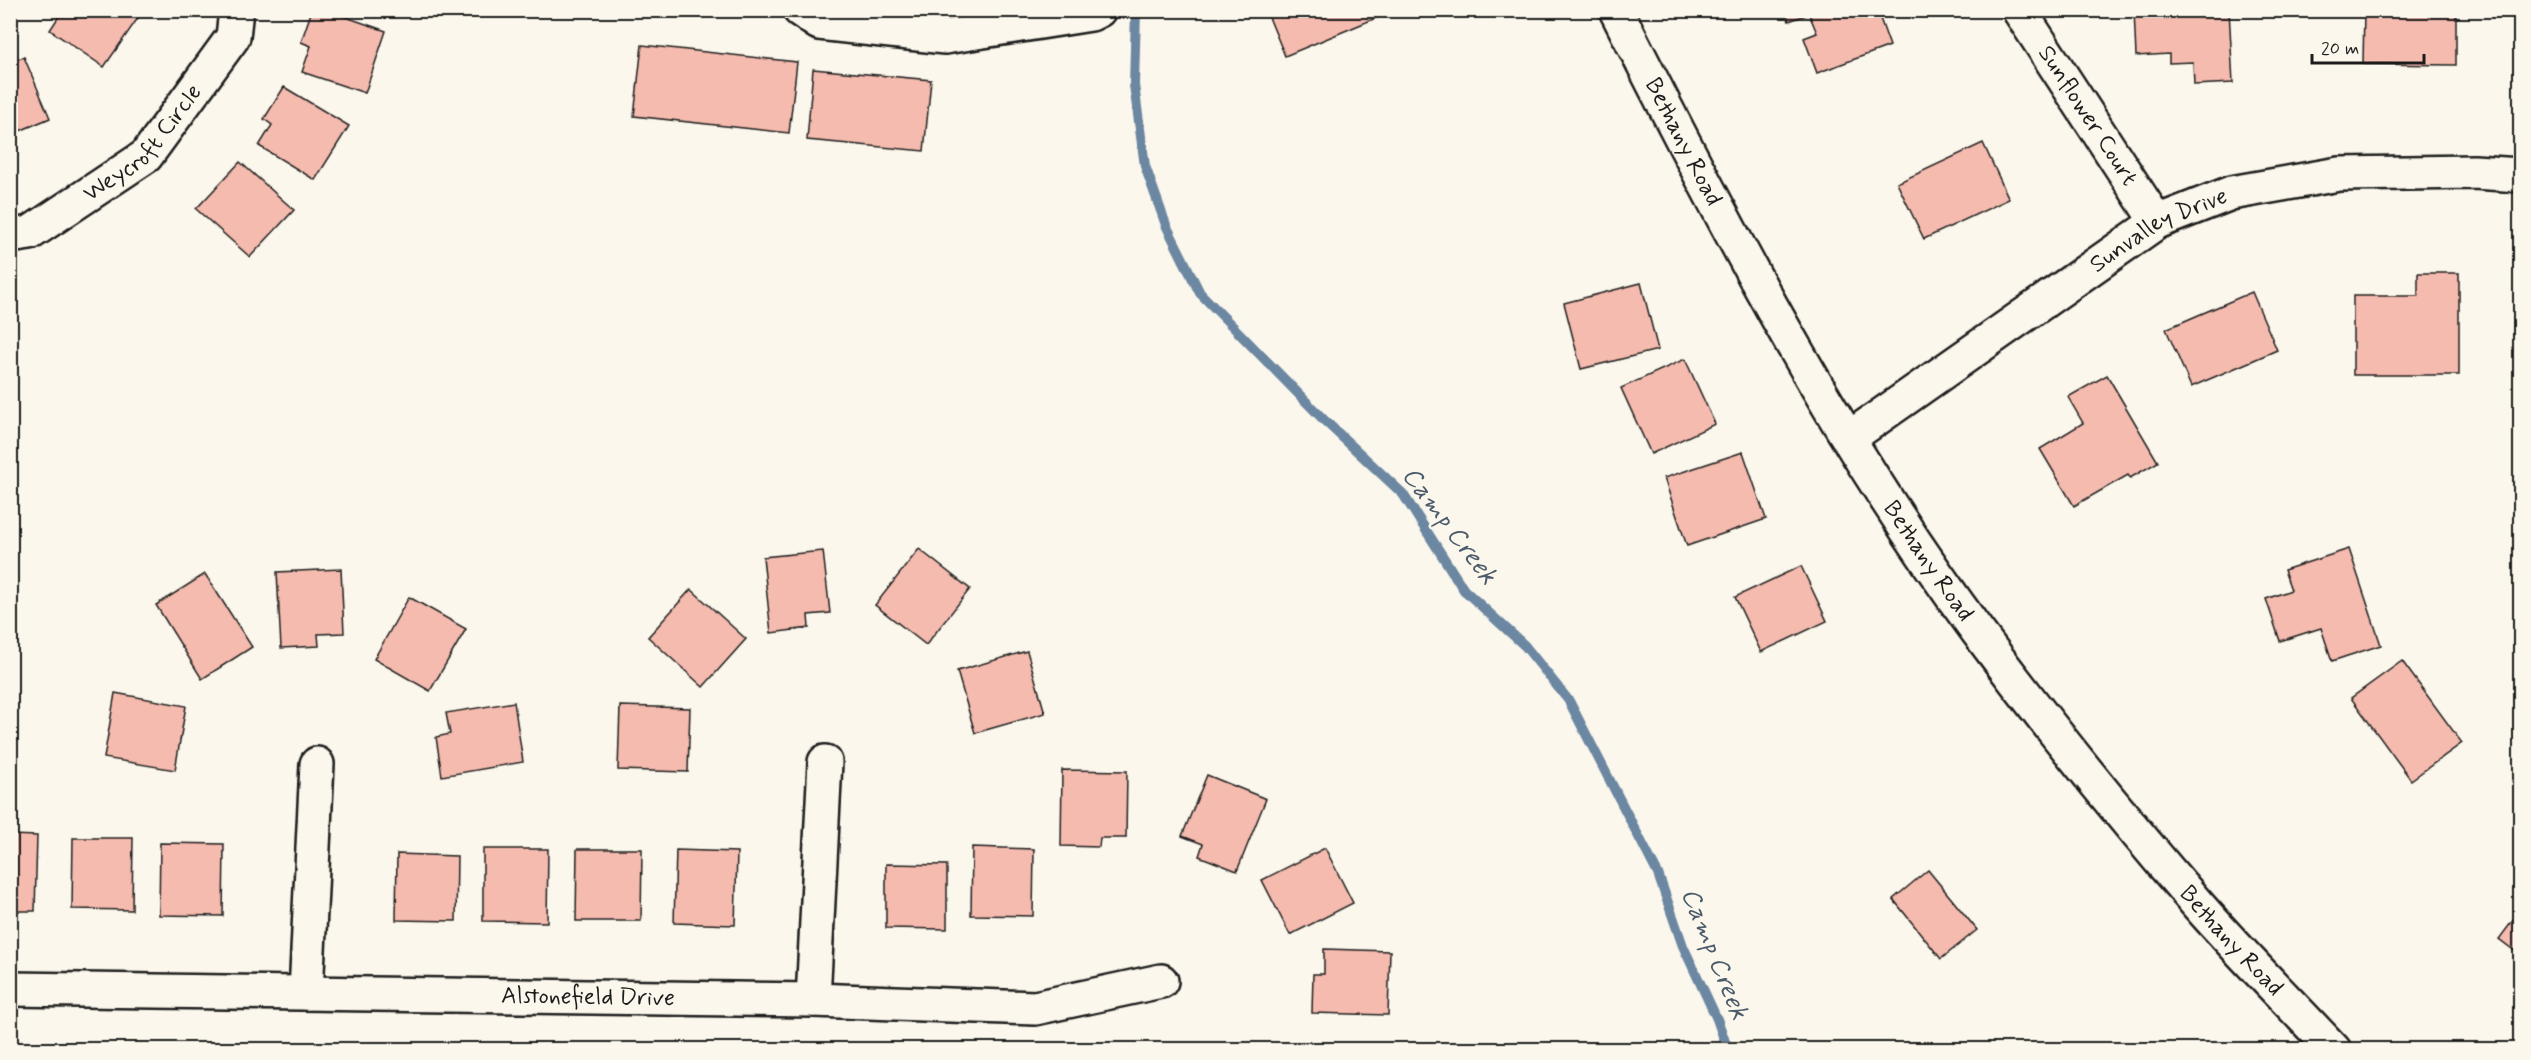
<svg xmlns="http://www.w3.org/2000/svg" width="2531" height="1060" font-family="Mynerve,sans-serif">
	<rect width="100%" height="100%" fill="#fbf7ec"/>
	<filter id="ink" filterUnits="userSpaceOnUse"><feTurbulence type="fractalNoise" baseFrequency=".0167" numOctaves="2"/><feDisplacementMap in="SourceGraphic" scale="12" xChannelSelector="R" yChannelSelector="G"/><feConvolveMatrix kernelMatrix="1 2 1 2 8 2 1 2 1" color-interpolation-filters="sRGB"/></filter>
	<g filter="url(#ink)">
		<g fill="none" stroke-linecap="round" stroke-linejoin="round">
			<polyline stroke="#6c87a2" stroke-width="10" points="1136,10 1134,85 1145,166 1166,225 1200,293 1324,420 1403,494 1464,590 1525,646 1569,701 1658,874 1683,946 1717,1019 1728,1050"/>
		</g>
		<g fill="#f5bbaf" stroke="#1c1c1c" stroke-width="1.5">
			<polygon points="63,10 128,10 138,18 104,67 50,30"/>
			<polygon points="312,10 326,10 386,31 365,93 302,72 311,46 301,42"/>
			<polygon points="1266,10 1395,10 1285,56"/>
			<polygon points="1785,10 1877,10 1890,46 1817,73 1804,38 1817,33 1809,14 1789,21"/>
			<polygon points="2134,10 2229,10 2233,83 2194,85 2193,62 2169,63 2169,54 2136,56"/>
			<polygon points="2364,10 2456,10 2456,65 2363,64"/>
			<polygon points="642,45 797,62 789,133 634,116"/>
			<polygon points="24,57 50,118 10,135 10,62"/>
			<polygon points="813,69 931,80 924,151 807,140"/>
			<polygon points="284,87 349,126 315,180 259,146 272,125 264,119"/>
			<polygon points="1983,143 2009,199 1924,239 1897,183"/>
			<polygon points="240,162 294,210 250,257 196,209"/>
			<polygon points="2418,273 2459,273 2459,375 2353,375 2353,296 2418,296"/>
			<polygon points="1641,283 1658,350 1581,369 1564,303"/>
			<polygon points="2252,292 2277,350 2191,387 2166,329"/>
			<polygon points="1685,359 1715,424 1651,454 1621,388"/>
			<polygon points="2107,375 2158,462 2130,478 2128,475 2074,506 2040,449 2083,423 2068,397"/>
			<polygon points="1743,452 1766,519 1687,546 1664,478"/>
			<polygon points="919,549 970,589 926,645 875,605"/>
			<polygon points="2349,549 2381,645 2332,661 2321,628 2280,641 2266,599 2291,590 2284,570"/>
			<polygon points="823,551 830,613 808,615 809,628 771,633 763,557"/>
			<polygon points="1801,566 1827,621 1761,652 1735,597"/>
			<polygon points="341,569 344,633 318,634 319,646 281,648 277,572"/>
			<polygon points="205,574 252,647 202,679 156,605"/>
			<polygon points="691,589 746,639 703,687 648,637"/>
			<polygon points="409,597 466,629 430,691 374,659"/>
			<polygon points="1027,651 1045,713 975,733 957,671"/>
			<polygon points="2402,661 2462,743 2411,780 2351,698"/>
			<polygon points="115,693 186,706 175,770 104,758"/>
			<polygon points="514,702 523,762 442,776 436,737 450,734 446,713"/>
			<polygon points="620,706 690,708 688,772 618,770"/>
			<polygon points="1062,770 1127,771 1126,838 1100,838 1099,847 1061,846"/>
			<polygon points="1207,775 1266,799 1237,871 1199,856 1203,844 1182,836"/>
			<polygon points="10,835 37,836 35,911 10,911"/>
			<polygon points="73,838 133,838 132,910 72,909"/>
			<polygon points="160,843 224,844 223,916 159,915"/>
			<polygon points="972,847 1034,849 1033,916 971,915"/>
			<polygon points="1325,848 1353,903 1290,935 1262,880"/>
			<polygon points="483,849 548,849 547,922 483,921"/>
			<polygon points="577,849 642,849 641,921 576,921"/>
			<polygon points="676,850 737,852 735,925 674,923"/>
			<polygon points="397,854 457,856 456,921 396,920"/>
			<polygon points="886,864 947,865 947,929 886,928"/>
			<polygon points="1928,870 1977,930 1941,959 1893,899"/>
			<polygon points="2520,911 2520,955 2499,939"/>
			<polygon points="1324,949 1390,951 1388,1015 1312,1013 1313,974 1324,974"/>
		</g>
		<g fill="none" stroke-linecap="round" stroke-linejoin="round">
			<defs>
				<g id="street">
					<polyline points="800,10 819,23 945,37 1091,14 1099,10"/>
					<path id="s1" d="M2019,10L2157,222"/>
					<path id="s2" d="M10,236L30,233L146,156L233,37L236,10"/>
					<path id="s3" d="M1849,438L2157,222L2231,193L2339,174L2474,172L2520,175"/>
					<path id="s4" d="M10,989L813,1000L1035,1008L1161,981"/>
					<polyline points="306,993 317,764"/>
					<polyline points="813,1000 825,762"/>
				</g>
				<g id="secondary">
					<path id="s5" d="M1616,10C1724,224 1835,439 1978,632C2048,726 2122,817 2198,905C2242,955 2289,1002 2334,1050"/>
				</g>
			</defs>
			<use href="#street" stroke="#1c1c1c" stroke-width="38"/>
			<use href="#secondary" stroke="#1c1c1c" stroke-width="38"/>
			<use href="#street" stroke="#fbf7ec" stroke-width="33"/>
			<use href="#secondary" stroke="#fbf7ec" stroke-width="33"/>
		</g>
	</g>
	<g text-anchor="middle" dominant-baseline="central" stroke-width="5" stroke-linejoin="round" paint-order="stroke">
		<g font-size="24" fill="#1c1c1c" stroke="#fbf7ec">
			<text stroke="none"><textPath href="#s1" startOffset="126">Sunflower Court</textPath></text>
			<text stroke="none"><textPath href="#s2" startOffset="166">Weycroft Circle</textPath></text>
			<text stroke="none"><textPath href="#s5" startOffset="148">Bethany Road</textPath></text>
			<text stroke="none"><textPath href="#s3" startOffset="374">Sunvalley Drive</textPath></text>
			<text stroke="none"><textPath href="#s5" startOffset="634">Bethany Road</textPath></text>
			<text stroke="none"><textPath href="#s5" startOffset="1120">Bethany Road</textPath></text>
			<text stroke="none"><textPath href="#s4" startOffset="578">Alstonefield Drive</textPath></text>
		</g>
		<g font-size="26" font-style="italic" fill="#4b5b6a" stroke="#fbf7ec">
			<text transform="translate(1449 526) rotate(53)">Camp Creek</text>
			<text transform="translate(1714 954) rotate(68)">Camp Creek</text>
		</g>
	</g>
	<rect width="2531" height="1060" fill="none" stroke="#fbf7ec" stroke-width="36"/>
	<rect x="18" y="18" width="2495" height="1024" fill="none" stroke="#1c1c1c" stroke-width="2" filter="url(#ink)"/>
	<path d="M2312 54v9h112v-9" fill="none" stroke="#1c1c1c" stroke-width="3"/>
	<text x="2321" y="54" font-size="18" fill="#1c1c1c" stroke="#fbf7ec" stroke-width="4.5" paint-order="stroke">20 m</text>
</svg>
